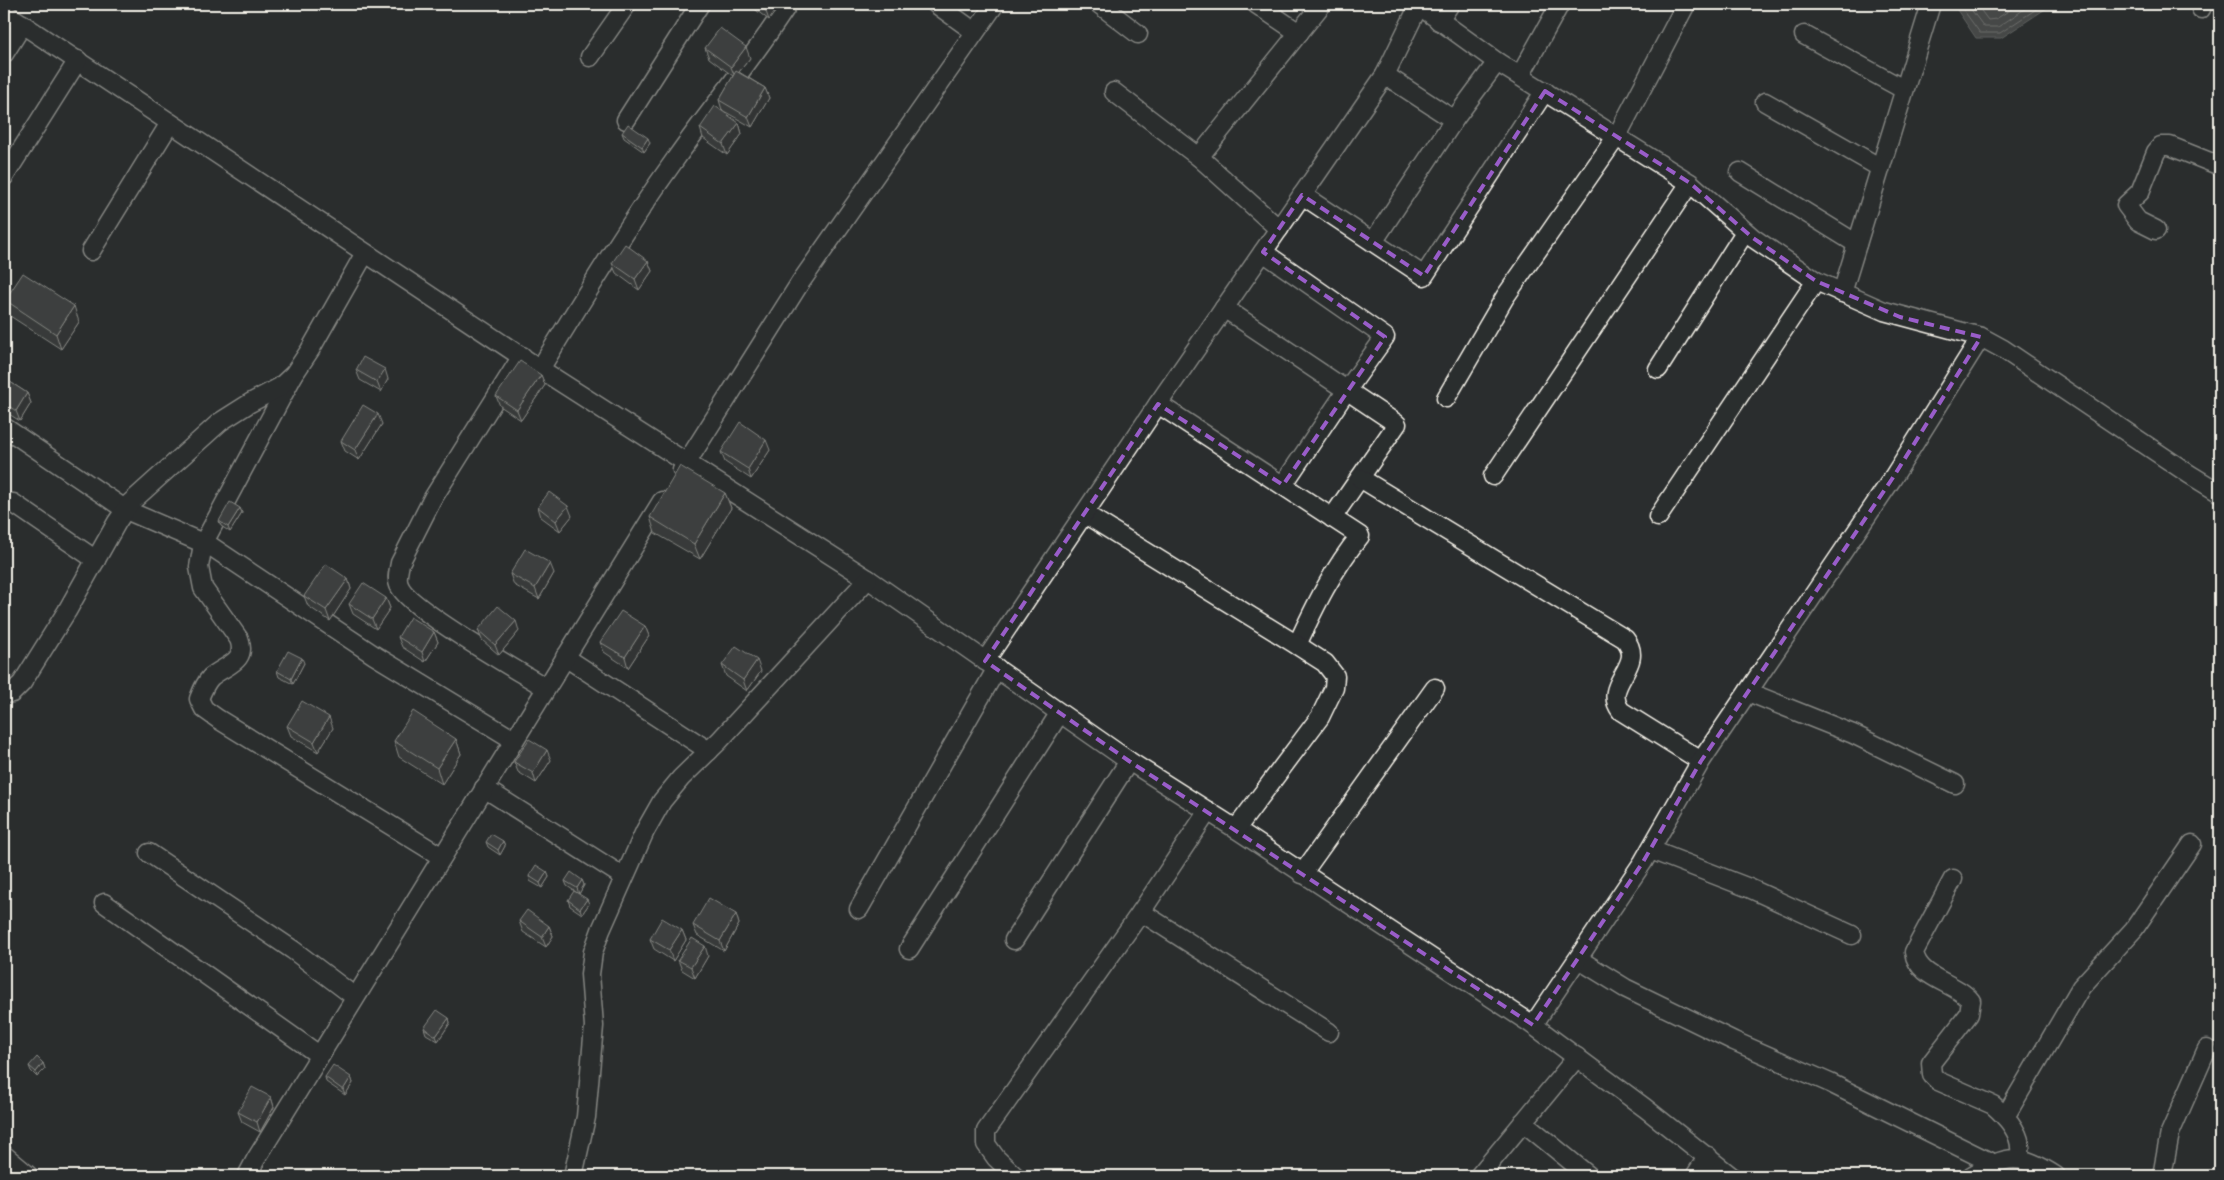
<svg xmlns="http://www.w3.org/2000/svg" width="2224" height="1180" font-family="'Indie Flower',sans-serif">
	<rect width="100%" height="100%" fill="#2a2d2e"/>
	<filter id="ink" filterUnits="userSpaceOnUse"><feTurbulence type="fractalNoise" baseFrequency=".02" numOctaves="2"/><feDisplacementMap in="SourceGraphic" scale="10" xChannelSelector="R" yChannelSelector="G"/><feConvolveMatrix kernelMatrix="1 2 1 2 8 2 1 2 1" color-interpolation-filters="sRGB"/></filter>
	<g filter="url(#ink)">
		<polygon fill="#676866" stroke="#9f9f9a" points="1953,4 2053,4 2001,38 1976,38"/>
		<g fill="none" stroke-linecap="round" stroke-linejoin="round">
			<g stroke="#bcbab4" stroke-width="1">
				<polyline points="1959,4 1980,33 2000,33 2044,4"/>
				<polyline points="1967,4 1984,27 1998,27 2032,4"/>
				<polyline points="1976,4 1988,20 1996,19 2019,4"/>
			</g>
			<defs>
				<g id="minor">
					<polyline points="936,4 975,32"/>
					<polyline points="1099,4 1138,34"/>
					<polyline points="1256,4 1299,33"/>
					<polyline points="1417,4 1497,62 1690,183 1753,238 1816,281 1884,311 1981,337 2003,349 2189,474 2220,493"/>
					<polyline points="2201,9 2203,4"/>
					<polyline points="4,12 540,369 868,579 1129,761 1236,829 1533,1025 1645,1108 1731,1176"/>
					<polyline points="1439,21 1450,4"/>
					<polyline points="1804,35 1903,89"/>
					<polyline points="4,54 23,24"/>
					<polyline points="590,57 627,4"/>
					<polyline points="1385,75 1454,120"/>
					<polyline points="1520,76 1560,4"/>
					<polyline points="1114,92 1199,157 1279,229"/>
					<polyline points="1765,102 1879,167"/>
					<polyline points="626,120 700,4"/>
					<polyline points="1199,157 1322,4"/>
					<polyline points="1740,172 1857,244"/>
					<polyline points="4,177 78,60"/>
					<polyline points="1302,195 1424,276 1545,91"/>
					<polyline points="2156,230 2138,221 2126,205 2140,192 2156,152 2161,146 2170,146 2220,166"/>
					<polyline points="1373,242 1454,120 1497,62"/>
					<polyline points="91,251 170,123"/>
					<polyline points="1263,252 1385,337 1347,390 1283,485"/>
					<polyline points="1842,293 1931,4"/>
					<polyline points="1224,308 1397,424 1332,518"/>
					<path d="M522,356L433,498L400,563C399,570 396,578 399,585C407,608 520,672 546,688"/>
					<path d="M540,369C583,299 626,228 674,161C711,108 753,59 788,4"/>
					<polyline points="1658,369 1745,232"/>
					<path d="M294,374L203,544L199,567L203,588L239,639C248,662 225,665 211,677C205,683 202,691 199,699L204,709L218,719L442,857"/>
					<polyline points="1446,398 1505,297 1617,136 1686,4"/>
					<path d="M1158,404L1360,536C1333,569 1315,606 1297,645"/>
					<polyline points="4,427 126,510 212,547 374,655 514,740"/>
					<polyline points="682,470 800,283 995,4"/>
					<polyline points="1493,476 1690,183"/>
					<path d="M1360,478L1625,639C1647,666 1600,684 1621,711L1701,761"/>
					<polyline points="4,502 13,503 96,560"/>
					<polyline points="1085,514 1297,645 1325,663 1335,676 1334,688 1320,717 1236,829"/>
					<polyline points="1658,517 1816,281"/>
					<polyline points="565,657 709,751"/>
					<polyline points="985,661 1158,404 1385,75 1419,5"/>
					<polyline points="1748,692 1853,734 1955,784"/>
					<polyline points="4,694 12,693 22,683 67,611 117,522 130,503 220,422 250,403 280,387 294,374 310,350 365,253"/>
					<polyline points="484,788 624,877"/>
					<polyline points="1651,850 1749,888 1852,935"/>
					<polyline points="149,853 293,950 355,997"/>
					<polyline points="1302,874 1435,688"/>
					<path d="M1953,879L1914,952C1918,979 1956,982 1971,1001L1969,1014L1931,1063L1932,1075L1938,1081L1993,1105C2008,1118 2025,1137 2019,1158"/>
					<polyline points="104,903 319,1055"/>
					<polyline points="859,909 997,668"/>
					<polyline points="1141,912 1329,1032"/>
					<polyline points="1014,940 1129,761"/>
					<polyline points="909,949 1059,714"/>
					<polyline points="1578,959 1625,988 1734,1041 1830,1083 1992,1163"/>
					<polyline points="1533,1025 1643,862 1701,761 1892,479 1981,337"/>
					<polyline points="2005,1117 2081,987 2134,929 2192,844"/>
					<polyline points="1523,1122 1589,1176"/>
					<polyline points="4,1155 29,1176"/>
					<polyline points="247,1176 256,1159 662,501"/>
					<polyline points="573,1176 586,1117 594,1026 590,974 593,952 601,930 645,831 662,801 681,778 719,741 868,579"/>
					<polyline points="1015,1176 996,1158 986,1144 986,1131 1141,912 1208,811"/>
					<polyline points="1479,1176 1577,1057"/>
					<polyline points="1695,1176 1708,1156"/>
					<path d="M1971,1176C2008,1154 2020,1153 2056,1176"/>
					<polyline points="2162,1176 2170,1133 2207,1049"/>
				</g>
			</defs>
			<use href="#minor" stroke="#f4f1e8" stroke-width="21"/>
			<use href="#minor" stroke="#2a2d2e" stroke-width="18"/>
		</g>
		<g fill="#494b4a" stroke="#f4f1e8">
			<polygon points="748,4 781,4 769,20"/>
			<polygon points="705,48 750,58 739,72 765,88 769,98 752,127 722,110 719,100 733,76 709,58"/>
			<polygon points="739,123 742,134 727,155 703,138 700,128"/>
			<polygon points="622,133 650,143 644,152 624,138"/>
			<polygon points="648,261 652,271 639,290 616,273 612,263"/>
			<polygon points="5,300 79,322 61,349 10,316"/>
			<polygon points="356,370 388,379 381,392 360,380"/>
			<polygon points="541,375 545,385 521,420 500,406 496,396"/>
			<polygon points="4,378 27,393 31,403 20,421 4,411"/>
			<polygon points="382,424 359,460 345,451 341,441"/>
			<polygon points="770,450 751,479 725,462 721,452"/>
			<polygon points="725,493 731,508 700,559 655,533 650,517"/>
			<polygon points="538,507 572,516 560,531 541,517"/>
			<polygon points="240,508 242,513 230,532 221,526 219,521"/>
			<polygon points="554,573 539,599 514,585 510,574"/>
			<polygon points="348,579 351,589 330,621 308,606 304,596"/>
			<polygon points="386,598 390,608 376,629 353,614 349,604"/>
			<polygon points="645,626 649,636 628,668 604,652 600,642"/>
			<polygon points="478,630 519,631 499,655 482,640"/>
			<polygon points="434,632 438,642 425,662 402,647 398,637"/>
			<polygon points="304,663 293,684 279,677 277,671"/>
			<polygon points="722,665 761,671 747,691 726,676"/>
			<polygon points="287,726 333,728 318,752 291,736"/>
			<polygon points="456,739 461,754 442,784 399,757 394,741"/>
			<polygon points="551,760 536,783 518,772 514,762"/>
			<polygon points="503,841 505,846 500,855 488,847 486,842"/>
			<polygon points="547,872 549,877 542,888 530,881 529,876"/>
			<polygon points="582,880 584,885 579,894 567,886 565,881"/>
			<polygon points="568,900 589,904 582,914 570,906"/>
			<polygon points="736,914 739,924 724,951 697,935 693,925"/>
			<polygon points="519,921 549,926 553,936 546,947 523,932"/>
			<polygon points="682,930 686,940 673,961 654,949 650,939"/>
			<polygon points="708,956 695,978 682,970 678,960"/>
			<polygon points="449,1018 450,1023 438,1041 426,1034 424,1028"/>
			<polygon points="43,1063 45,1069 37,1077 31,1071 29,1066"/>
			<polygon points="325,1077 351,1077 353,1083 345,1095 326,1082"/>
			<polygon points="271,1097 274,1107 260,1132 242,1122 238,1112"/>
		</g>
		<g fill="#3c3d3c" stroke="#f4f1e8">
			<polygon points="770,4 781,4 769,20 765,9"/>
			<polygon points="746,47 750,58 735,77 731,67"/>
			<polygon points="765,88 769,98 752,127 748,117"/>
			<polygon points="739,123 742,134 727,155 723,144"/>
			<polygon points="648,138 650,143 644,152 642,147"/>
			<polygon points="5,235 9,245 4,253 4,236"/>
			<polygon points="648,261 652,271 639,290 635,279"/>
			<polygon points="74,306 79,322 61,349 56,334"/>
			<polygon points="385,369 388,379 381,392 377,382"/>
			<polygon points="541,375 545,385 521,420 517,410"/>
			<polygon points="27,393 31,403 20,421 16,411"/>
			<polygon points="378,414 382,424 359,460 355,450"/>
			<polygon points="766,440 770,450 751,479 748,469"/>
			<polygon points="725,493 731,508 700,559 694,544"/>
			<polygon points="568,506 572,516 560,531 556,521"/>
			<polygon points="240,508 242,513 230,532 228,527"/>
			<polygon points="550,563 554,573 539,599 535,588"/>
			<polygon points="348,579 351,589 330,621 326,610"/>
			<polygon points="386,598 390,608 376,629 372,619"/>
			<polygon points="516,621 519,631 499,655 495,645"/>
			<polygon points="645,626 649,636 628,668 625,657"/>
			<polygon points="434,632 438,642 425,662 422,652"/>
			<polygon points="302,658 304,663 293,684 291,679"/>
			<polygon points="757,660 761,671 747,691 743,680"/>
			<polygon points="329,717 333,728 318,752 314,742"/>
			<polygon points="456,739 461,754 442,784 437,768"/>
			<polygon points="547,750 551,760 536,783 533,773"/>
			<polygon points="503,841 505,846 500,855 498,850"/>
			<polygon points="547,872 549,877 542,888 540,883"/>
			<polygon points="582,880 584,885 579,894 577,888"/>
			<polygon points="587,899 589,904 582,914 580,909"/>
			<polygon points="736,914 739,924 724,951 720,941"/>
			<polygon points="549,926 553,936 546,947 542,937"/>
			<polygon points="682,930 686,940 673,961 669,950"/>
			<polygon points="705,946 708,956 695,978 691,967"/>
			<polygon points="449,1018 450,1023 438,1041 436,1036"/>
			<polygon points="43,1063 45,1069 37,1077 36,1072"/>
			<polygon points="351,1077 353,1083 345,1095 343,1090"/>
			<polygon points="271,1097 274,1107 260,1132 257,1122"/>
		</g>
		<g fill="#555756" stroke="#f4f1e8">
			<polygon points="758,4 770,4 765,9"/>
			<polygon points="720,28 746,47 731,67 705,48"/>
			<polygon points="736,71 765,88 748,117 719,100"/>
			<polygon points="715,106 739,123 723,144 700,128"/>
			<polygon points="628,124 648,138 642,147 622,133"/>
			<polygon points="625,244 648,261 635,279 612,263"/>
			<polygon points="23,273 74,306 56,334 5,300"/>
			<polygon points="363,357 385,369 377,382 356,370"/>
			<polygon points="520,361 541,375 517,410 496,396"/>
			<polygon points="4,378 27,393 16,411 4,403"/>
			<polygon points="363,405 378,414 355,450 341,441"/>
			<polygon points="740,422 766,440 748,469 721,452"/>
			<polygon points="680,466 725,493 694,544 650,517"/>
			<polygon points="549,492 568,506 556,521 538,507"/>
			<polygon points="230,502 240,508 228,527 219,521"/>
			<polygon points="525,549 550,563 535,588 510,574"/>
			<polygon points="326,564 348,579 326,610 304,596"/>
			<polygon points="363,583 386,598 372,619 349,604"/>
			<polygon points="498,606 516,621 495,645 478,630"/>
			<polygon points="621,611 645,626 625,657 600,642"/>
			<polygon points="410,617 434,632 422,652 398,637"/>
			<polygon points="736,646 757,660 743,680 722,665"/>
			<polygon points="288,651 302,658 291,679 277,671"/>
			<polygon points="302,701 329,717 314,742 287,726"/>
			<polygon points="413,711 456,739 437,768 394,741"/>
			<polygon points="529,739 547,750 533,773 514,762"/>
			<polygon points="491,834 503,841 498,850 486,842"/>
			<polygon points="536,865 547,872 540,883 529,876"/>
			<polygon points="571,872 582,880 577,888 565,881"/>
			<polygon points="574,891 587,899 580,909 568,900"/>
			<polygon points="709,898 736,914 720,941 693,925"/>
			<polygon points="527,910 549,926 542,937 519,921"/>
			<polygon points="662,918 682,930 669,950 650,939"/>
			<polygon points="692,938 705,946 691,967 678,960"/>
			<polygon points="437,1010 449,1018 436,1036 424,1028"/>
			<polygon points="37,1057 43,1063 36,1072 29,1066"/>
			<polygon points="333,1065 351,1077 343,1090 325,1077"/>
			<polygon points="252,1087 271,1097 257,1122 238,1112"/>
		</g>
	</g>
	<path d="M0 0H2224V1180H0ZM1545,91L1690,183L1753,238L1816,281L1900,317L1981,337L1892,479L1701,761L1643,862L1533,1025L1129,761L985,661L1158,404L1283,485L1385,337L1263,252L1302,195L1424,276Z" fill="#2a2d2e" fill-opacity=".55" fill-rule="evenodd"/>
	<path fill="none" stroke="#995dc9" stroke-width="4" stroke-dasharray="10 6" stroke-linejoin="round" d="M1545,91L1690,183L1753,238L1816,281L1900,317L1981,337L1892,479L1701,761L1643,862L1533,1025L1129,761L985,661L1158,404L1283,485L1385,337L1263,252L1302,195L1424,276Z"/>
	<rect width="2224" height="1180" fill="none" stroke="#2a2d2e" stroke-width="20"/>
	<rect x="10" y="10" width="2204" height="1160" fill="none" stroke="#f4f1e8" stroke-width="2" filter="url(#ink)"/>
</svg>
